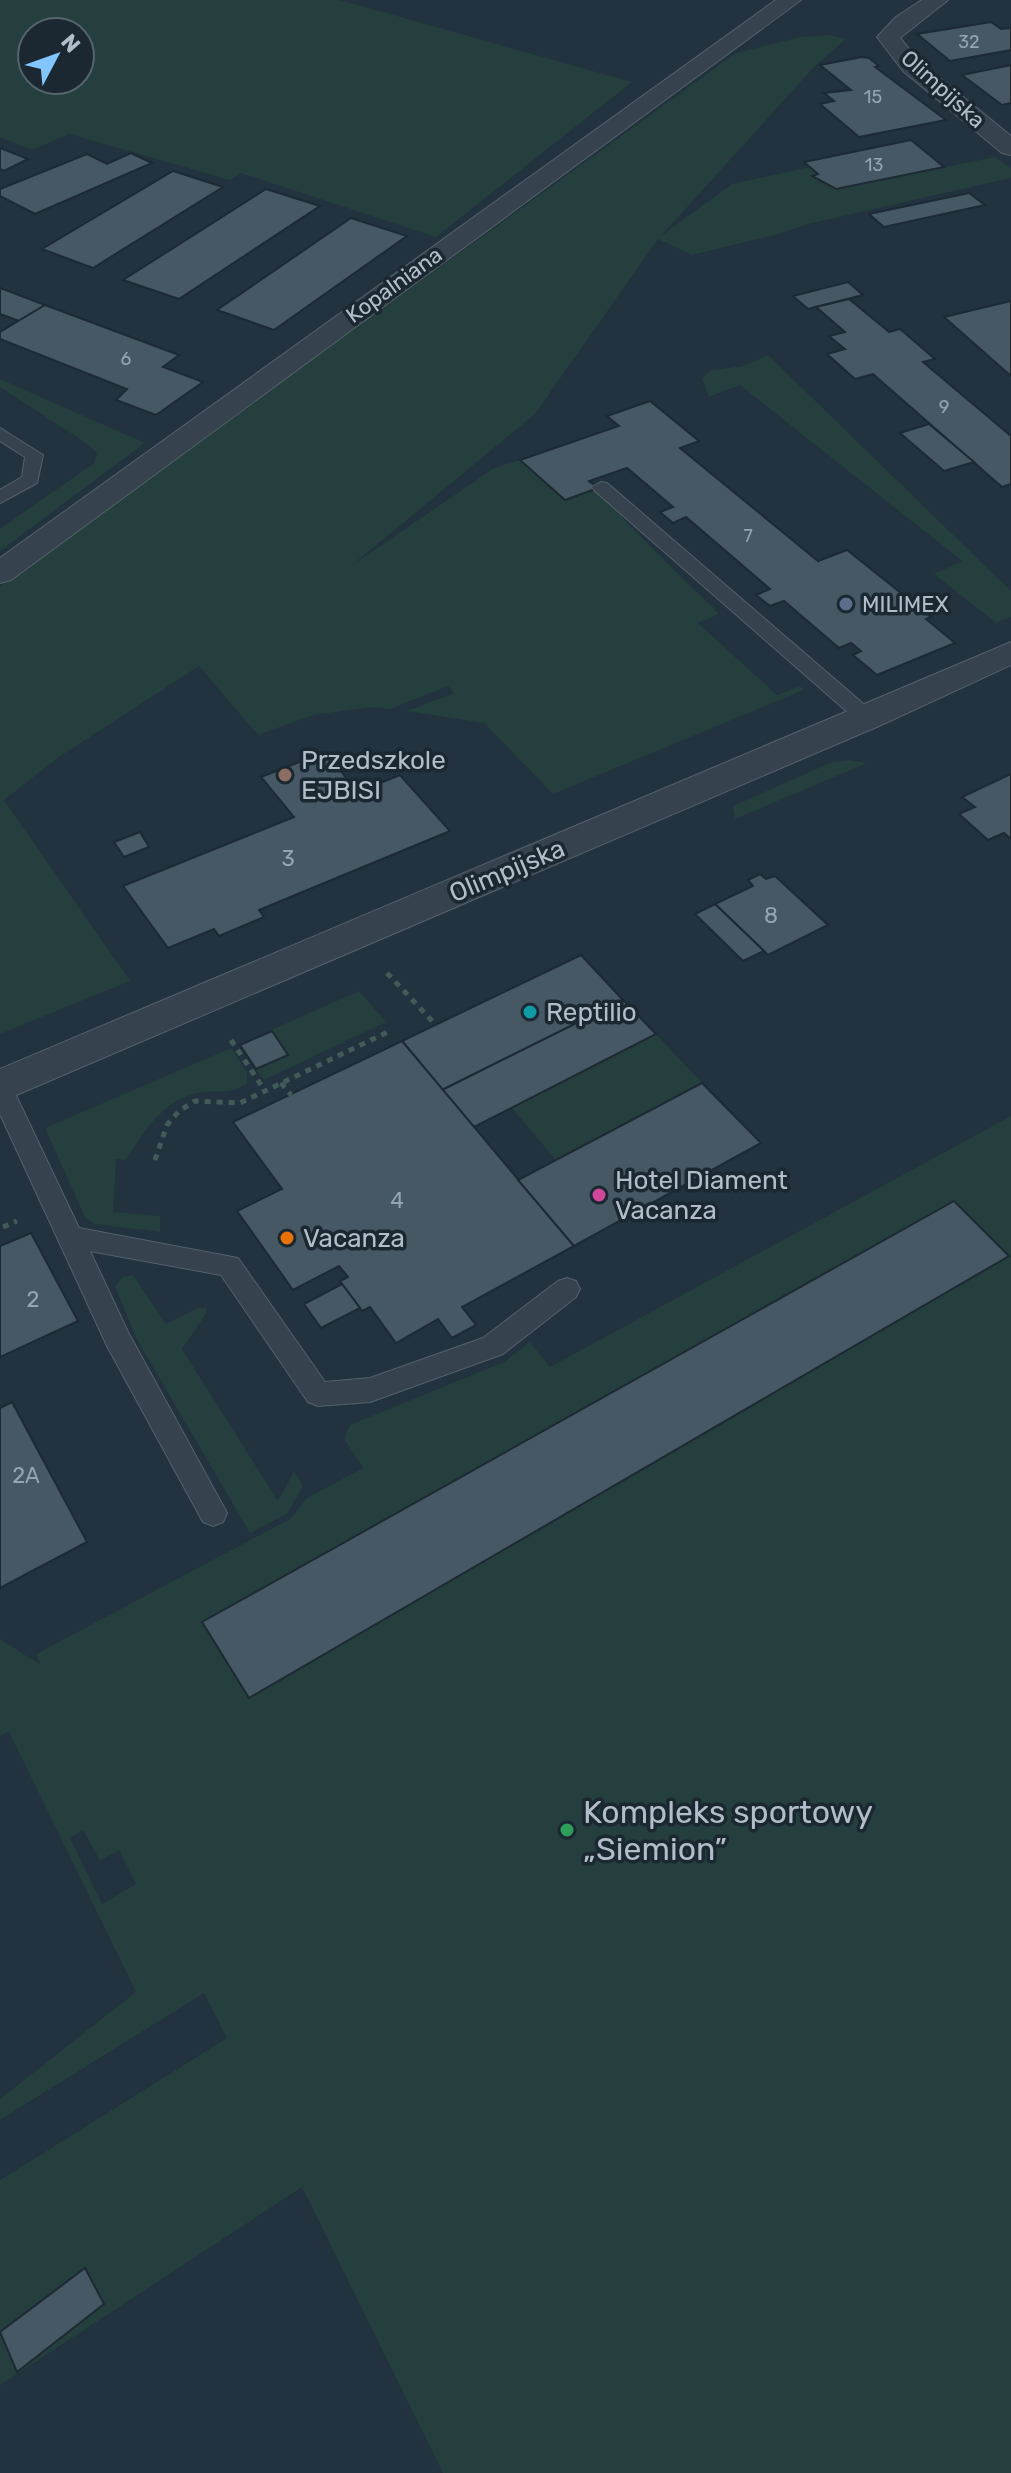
<svg xmlns="http://www.w3.org/2000/svg" width="1011" height="2473" font-family="Rubik,sans-serif">
	<rect width="100%" height="100%" fill="#22323e"/>
	<g fill="#243f3d" fill-rule="evenodd">
		<path d="M0,0H340L632,82L436,237L241,173L230,180L69,134L32,150L0,137ZM32,32H80V80H32Z"/>
		<polygon points="829,35 846,39 814,67 661,236 732,184 810,167 818,174 813,176 820,183 827,182 836,189 995,157 1011,168 1011,178 808,224 782,233 692,255 658,239 535,414 351,566 494,468 520,460 565,500 598,488 628,524 719,614 698,623 777,695 800,686 804,690 553,794 484,723 407,711 454,693 448,686 390,709 373,707 313,715 258,735 199,666 59,757 4,800 130,981 0,1034 0,586 736,53 801,37"/>
		<polygon points="768,355 1011,591 1011,617 996,623 934,574 962,561 740,385 709,397 702,378 711,370 744,366"/>
		<polygon points="0,379 145,443 0,551 0,529 94,463 97,453 83,441 0,387"/>
		<polygon points="849,760 867,763 735,819 733,806 832,762"/>
		<polygon points="359,991 386,1022 264,1080 256,1069 288,1055 271,1030"/>
		<polygon points="656,1034 702,1083 556,1160 512,1108"/>
		<path d="M231,1048L247,1072V1083C233,1094 222,1090 205,1092C165,1096 145,1130 126,1160L116,1159L113,1212L160,1216V1232L94,1224L84,1215L45,1128Z"/>
		<path d="M1011,1116V2473H443L302,2187L0,2385V2334L18,2372L104,2304L84,2268L0,2332V2180L227,2038L204,1993L0,2120V2099L136,1992L9,1732L0,1736V1639L41,1665L36,1654L290,1519L307,1498L363,1468L344,1439L350,1425L504,1362L530,1342L550,1367ZM83,1830L100,1861L119,1850L136,1884L102,1904L70,1838Z"/>
		<polygon points="133,1275 166,1324 198,1308 206,1308 206,1314 182,1349 278,1501 294,1471 303,1486 287,1514 250,1533 136,1338 115,1286 123,1277"/>
	</g>
	<g fill="#465864" stroke="#1d2a34" stroke-width="2">
		<polygon points="991,22 1001,29 1011,28 1011,50 950,61 917,34"/>
		<polygon points="862,57 869,58 879,66 875,67 946,120 859,137 820,104 834,101 824,93 851,90 820,65"/>
		<polygon points="1011,65 1011,103 1002,105 962,75"/>
		<polygon points="911,140 944,167 836,189 812,176 818,174 804,162"/>
		<polygon points="0,148 28,159 4,171 0,169"/>
		<polygon points="131,153 152,163 35,214 0,196 0,189 87,154 107,164"/>
		<polygon points="173,171 223,187 93,268 42,249"/>
		<polygon points="266,189 320,206 179,299 123,280"/>
		<polygon points="969,193 985,205 884,227 869,214"/>
		<polygon points="351,218 407,236 274,330 217,310"/>
		<polygon points="848,282 863,295 808,309 793,296"/>
		<polygon points="0,288 45,305 19,321 0,314"/>
		<polygon points="849,299 889,332 900,329 935,359 923,362 1011,436 1011,484 1002,487 873,374 855,379 827,354 845,349 829,336 845,332 816,307"/>
		<polygon points="1011,301 1011,376 944,317"/>
		<polygon points="45,305 179,355 163,367 203,382 156,415 116,400 127,389 0,339 0,332"/>
		<polygon points="650,401 699,441 680,448 818,561 847,550 931,617 926,619 955,643 877,675 853,655 861,651 851,643 839,648 784,601 770,606 756,595 770,589 686,517 673,523 660,512 673,507 627,468 589,481 598,488 565,500 520,460 619,426 607,416"/>
		<polygon points="929,424 974,462 944,471 900,433"/>
		<polygon points="325,752 358,792 400,775 450,831 259,910 264,917 219,936 214,929 168,948 123,886 294,817 261,777"/>
		<polygon points="1011,774 1011,839 1004,833 988,840 959,814 975,807 962,797"/>
		<polygon points="140,832 149,847 124,857 114,842"/>
		<polygon points="760,874 766,879 775,876 828,925 768,955 715,904 753,886 748,880"/>
		<polygon points="715,904 764,951 743,961 695,914"/>
		<polygon points="581,955 623,1000 442,1090 402,1041"/>
		<polygon points="623,1000 656,1034 474,1127 442,1090"/>
		<polygon points="272,1031 288,1055 256,1069 240,1045"/>
		<polygon points="402,1041 574,1246 462,1307 476,1325 452,1338 438,1319 396,1343 370,1307 362,1311 340,1281 348,1277 339,1266 293,1290 237,1211 282,1189 233,1122"/>
		<polygon points="702,1083 761,1143 574,1246 518,1180"/>
		<polygon points="954,1201 1009,1256 249,1698 202,1622"/>
		<polygon points="31,1233 78,1321 0,1357 0,1246"/>
		<polygon points="342,1284 360,1308 321,1328 304,1304"/>
		<polygon points="12,1402 87,1542 0,1588 0,1408"/>
		<polygon points="85,2268 104,2304 17,2372 0,2332"/>
	</g>
	<g fill="none" stroke-linecap="round" stroke-linejoin="round">
		<defs>
			<g id="lane">
				<polygon points="0,428 43,455 37,483 0,503 0,490 22,477 25,457 0,441"/>
				<polygon points="601,482 607,483 874,713 877,718 874,723 860,723 595,491 592,487"/>
				<polygon points="0,1078 9,1080 12,1087 79,1228 238,1258 325,1382 370,1378 483,1338 558,1281 567,1278 576,1281 580,1289 576,1297 503,1354 370,1402 318,1406 308,1402 221,1275 90,1251 128,1332 227,1513 223,1522 213,1526 203,1522 107,1346 0,1114"/>
			</g>
			<g id="street">
				<polygon points="776,0 801,0 11,580 0,583 0,558"/>
				<polygon points="922,0 948,0 900,38 919,61 1011,136 1011,155 1002,153 903,71 877,37 896,17"/>
				<polygon points="1011,642 1011,665 879,726 0,1102 0,1069"/>
			</g>
		</defs>
		<use href="#lane" stroke="#54616b" stroke-width="2"/>
		<use href="#street" stroke="#54616b" stroke-width="2"/>
		<g stroke="#425b59" stroke-width="5" stroke-dasharray="6 6" stroke-linecap="butt">
			<polyline points="387,973 436,1025"/>
			<polyline points="231,1040 265,1091"/>
			<polyline points="281,1083 291,1095"/>
			<polyline points="155,1160 167,1125 179,1111 195,1101 240,1103 392,1030"/>
			<polyline points="3,1227 17,1221"/>
		</g>
		<use href="#lane" fill="#36434e" fill-rule="evenodd"/>
		<use href="#street" fill="#36434e" fill-rule="evenodd"/>
	</g>
	<circle fill="#5c6f8a" stroke="#1b2832" stroke-width="3" cx="846" cy="604" r="8"/>
	<circle fill="#8d6e63" stroke="#1b2832" stroke-width="3" cx="285" cy="775" r="8"/>
	<circle fill="#0f9aa8" stroke="#1b2832" stroke-width="3" cx="530" cy="1012" r="8"/>
	<circle fill="#d1479c" stroke="#1b2832" stroke-width="3" cx="599" cy="1195" r="8"/>
	<circle fill="#e8710a" stroke="#1b2832" stroke-width="3" cx="287" cy="1238" r="8"/>
	<circle fill="#2e9e5b" stroke="#1b2832" stroke-width="3" cx="567" cy="1830" r="8"/>
	<g text-anchor="middle" dominant-baseline="central" stroke-width="7" stroke-linejoin="round" paint-order="stroke">
		<g font-size="18" fill="#96a4b0">
			<text x="969" y="42">32</text>
			<text x="873" y="97">15</text>
			<text x="874" y="165">13</text>
			<text x="126" y="359">6</text>
			<text x="944" y="407">9</text>
			<text x="748" y="536">7</text>
		</g>
		<g font-size="22" fill="#b1bec9" stroke="#1b2832">
			<text transform="translate(943 89) rotate(42)">Olimpijska</text>
			<text transform="translate(394 285) rotate(-36)">Kopalniana</text>
		</g>
		<g font-size="22" fill="#b1bec9" stroke="#1b2832" text-anchor="start">
			<text x="862" y="604">MILIMEX</text>
		</g>
		<g font-size="22" fill="#96a4b0">
			<text x="288" y="858">3</text>
			<text x="771" y="915">8</text>
			<text x="397" y="1200">4</text>
			<text x="33" y="1299">2</text>
			<text x="26" y="1475">2A</text>
		</g>
		<g font-size="26" fill="#b1bec9" stroke="#1b2832" text-anchor="start">
			<text x="301" y="760">Przedszkole<tspan x="301" dy="30">EJBISI</tspan></text>
			<text x="546" y="1012">Reptilio</text>
			<text x="615" y="1180">Hotel Diament<tspan x="615" dy="30">Vacanza</tspan></text>
			<text x="303" y="1238">Vacanza</text>
		</g>
		<g font-size="26" fill="#b1bec9" stroke="#1b2832">
			<text transform="translate(507 871) rotate(-23)">Olimpijska</text>
		</g>
		<g font-size="32" fill="#b1bec9" stroke="#1b2832" text-anchor="start">
			<text x="583" y="1812">Kompleks sportowy<tspan x="583" dy="37">„Siemion”</tspan></text>
		</g>
	</g>
	<g transform="translate(56 56) rotate(49)"><circle r="38" fill="#1b2832" stroke="#57646e" stroke-width="2"/>
	<path d="M0-6L14 30L0 20L-14 30Z" fill="#82c6fd"/>
	<text y="-12" font-size="22" font-weight="bold" text-anchor="middle" fill="#b1bec9">N</text>
	</g>
</svg>
